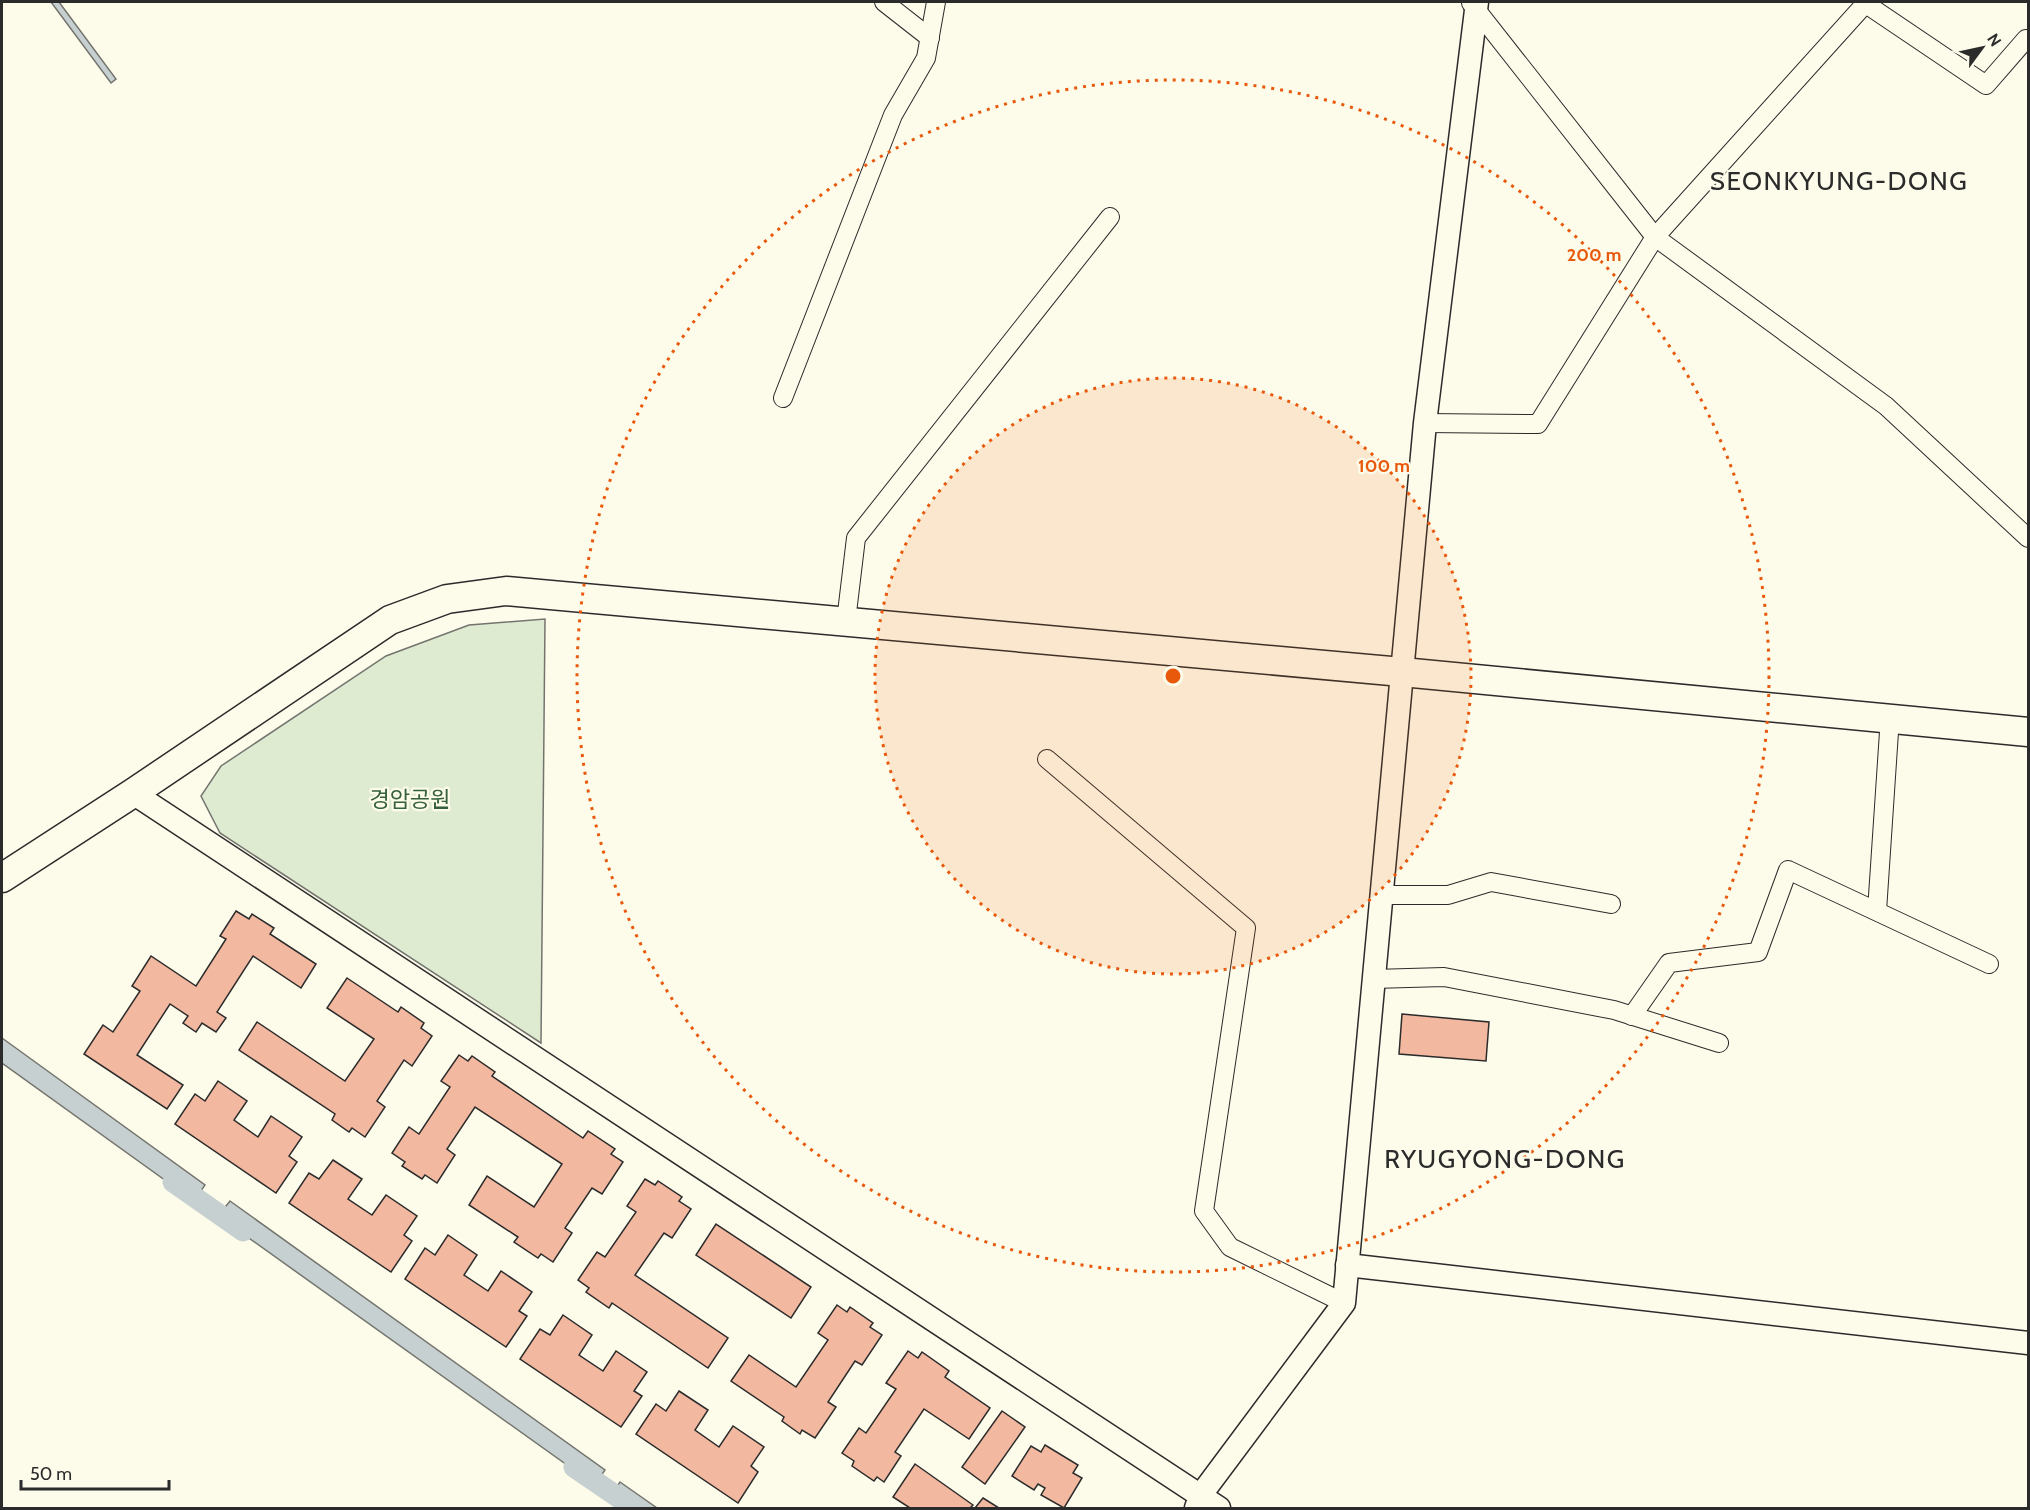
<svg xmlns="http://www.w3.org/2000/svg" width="2030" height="1510" font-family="Cabin,'Noto Sans KR',sans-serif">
	<rect width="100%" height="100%" fill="#fdfbea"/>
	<polygon fill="#deebd1" stroke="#74746e" stroke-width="1.5" points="545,619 541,1043 220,833 201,796 221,766 386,656 469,625"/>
	<g fill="#c7d0d0" stroke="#74746e" stroke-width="1.5">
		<polygon points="51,2 59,2 116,79 111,83"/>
		<polygon points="2,1038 205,1185 194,1201 2,1063"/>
		<polygon points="230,1201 605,1470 595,1485 218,1216"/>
		<polygon points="620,1482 657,1508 628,1508 610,1496"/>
	</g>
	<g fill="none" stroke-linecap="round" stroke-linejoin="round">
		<g stroke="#c7d0d0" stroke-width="21">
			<polyline points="173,1182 243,1231"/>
			<polyline points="574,1467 634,1508"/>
		</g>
	</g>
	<g fill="#f2b8a0" stroke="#2b2b2b" stroke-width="1.5">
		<polygon points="236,911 249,919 252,914 274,928 270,934 316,964 301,988 253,956 217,1012 226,1018 216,1032 202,1023 196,1032 183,1023 188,1016 170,1004 137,1055 183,1085 167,1109 84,1054 103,1025 113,1032 140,991 132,986 151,956 196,986 226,939 220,936"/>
		<polygon points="347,978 398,1012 401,1007 424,1023 421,1028 432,1036 412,1066 404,1060 377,1101 385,1107 365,1137 352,1128 349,1132 332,1120 335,1114 239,1050 257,1022 345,1081 374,1039 327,1008"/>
		<polygon points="1402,1014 1489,1022 1486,1061 1399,1054"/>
		<polygon points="459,1055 468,1061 472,1056 495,1072 492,1076 583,1138 588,1131 615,1149 611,1154 623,1162 602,1194 592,1188 565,1228 572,1233 553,1262 541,1254 538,1258 514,1242 518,1237 469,1205 487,1176 534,1207 562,1164 475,1107 447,1149 455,1155 437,1183 425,1175 422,1179 402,1166 405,1162 392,1153 409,1127 419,1134 450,1087 441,1081"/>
		<polygon points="218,1081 247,1101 234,1120 258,1137 271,1116 302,1137 289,1156 297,1162 276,1193 175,1124 195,1094 205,1101"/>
		<polygon points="333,1160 362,1179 348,1199 372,1215 386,1195 417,1216 404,1235 412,1241 391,1272 289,1203 309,1173 319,1179"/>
		<polygon points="645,1179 655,1185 658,1181 682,1197 679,1201 691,1209 672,1238 664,1233 635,1275 728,1338 708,1368 612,1303 609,1308 586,1292 589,1288 578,1280 597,1252 605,1257 636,1212 627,1206"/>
		<polygon points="716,1224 811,1287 791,1318 696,1255"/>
		<polygon points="448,1235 477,1255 464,1275 488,1291 501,1271 532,1292 519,1311 527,1316 506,1347 405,1279 425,1248 435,1255"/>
		<polygon points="837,1305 847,1312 850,1307 873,1323 870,1327 882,1335 862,1365 855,1361 828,1402 836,1407 815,1438 802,1430 800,1434 782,1421 784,1417 731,1381 749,1355 796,1387 828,1340 818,1333"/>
		<polygon points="563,1315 592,1335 579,1355 603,1371 616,1351 647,1372 634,1391 642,1396 621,1427 520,1359 540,1329 550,1335"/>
		<polygon points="908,1351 918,1358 922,1352 949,1371 945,1377 990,1408 969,1439 924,1409 895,1452 901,1456 884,1482 877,1477 874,1481 852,1466 854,1461 842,1453 859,1428 866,1433 896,1389 886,1383"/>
		<polygon points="679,1391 708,1410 695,1430 719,1447 733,1426 764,1447 751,1466 758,1472 738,1503 636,1434 656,1404 666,1411"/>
		<polygon points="1002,1411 1025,1427 985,1484 962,1467"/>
		<polygon points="1045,1445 1078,1465 1073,1473 1082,1478 1064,1508 1041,1495 1045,1488 1038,1484 1034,1490 1012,1476 1031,1446 1041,1452"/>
		<polygon points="915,1464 973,1505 970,1508 910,1508 893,1497"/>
		<polygon points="983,1498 999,1508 975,1508"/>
	</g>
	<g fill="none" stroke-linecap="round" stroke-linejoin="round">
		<defs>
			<g id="minor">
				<polyline points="884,2 930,38"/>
				<polyline points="1863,2 1986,85 2026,39 2028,39"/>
				<polyline points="1471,3 1655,237 1886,406 2028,538"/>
				<polyline points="783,398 893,115 926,58 936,2"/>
				<polyline points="1425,423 1538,424 1655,237 1865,4"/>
				<polyline points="846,621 856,538 1110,217"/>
				<polyline points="1047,759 1246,928 1204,1211 1230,1247 1344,1303"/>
				<polyline points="1381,895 1448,895 1491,882 1611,904"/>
				<polyline points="1877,911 1890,717"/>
				<polyline points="1373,979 1444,977 1614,1010 1719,1043"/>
				<polyline points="1632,1016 1669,963 1758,952 1788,870 1989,964"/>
			</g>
			<g id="tertiary">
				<polyline points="133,793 1219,1508"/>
				<polyline points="1347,1265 2028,1343"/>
				<polyline points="1196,1508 1200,1496 1344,1303 1425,423 1477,2"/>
			</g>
			<polyline id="primary" points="2,878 133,793 390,620 447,599 506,591 1402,672 2028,732"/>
		</defs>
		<use href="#minor" stroke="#2b2b2b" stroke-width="20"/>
		<use href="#tertiary" stroke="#2b2b2b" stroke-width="25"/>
		<use href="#primary" stroke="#2b2b2b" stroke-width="31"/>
		<use href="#minor" stroke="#fdfbea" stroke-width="18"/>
		<use href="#tertiary" stroke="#fdfbea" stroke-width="22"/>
		<use href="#primary" stroke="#fdfbea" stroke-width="28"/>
	</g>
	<circle cx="1173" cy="676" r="298" fill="#e8590c" fill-opacity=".12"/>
	<g fill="none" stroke="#e8590c" stroke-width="3" stroke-dasharray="3 6">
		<circle cx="1173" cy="676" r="298"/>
		<circle cx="1173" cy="676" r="596"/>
	</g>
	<g text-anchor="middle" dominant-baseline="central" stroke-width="4.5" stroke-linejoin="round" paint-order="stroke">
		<g font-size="22" fill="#34623c" stroke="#fdfbea">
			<text x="410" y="799">경암공원</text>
		</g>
		<g font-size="26" letter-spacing="1.5" fill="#2b2b2b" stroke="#fdfbea">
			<text x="1839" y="181">SEONKYUNG-DONG</text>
			<text x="1505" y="1159">RYUGYONG-DONG</text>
		</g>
	</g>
	<circle cx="1173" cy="676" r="9" fill="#e8590c" stroke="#fdfbea" stroke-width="3"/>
	<g font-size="18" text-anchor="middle" font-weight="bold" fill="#e8590c" stroke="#fdfbea" stroke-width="4.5" stroke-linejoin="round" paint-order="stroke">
		<text x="1594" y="261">200 m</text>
		<text x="1384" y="472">100 m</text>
	</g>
	<rect width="2030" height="1510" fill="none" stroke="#2b2b2b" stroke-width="6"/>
	<g transform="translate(1982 48) rotate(57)" stroke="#fdfbea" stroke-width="4.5" paint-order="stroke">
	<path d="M0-4.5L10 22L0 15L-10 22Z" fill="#2b2b2b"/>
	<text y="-9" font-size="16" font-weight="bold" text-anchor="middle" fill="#2b2b2b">N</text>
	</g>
	<path d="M21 1480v9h148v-9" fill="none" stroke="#2b2b2b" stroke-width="3"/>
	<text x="30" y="1480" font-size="18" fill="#2b2b2b" stroke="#fdfbea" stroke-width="4.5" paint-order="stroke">50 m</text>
</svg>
